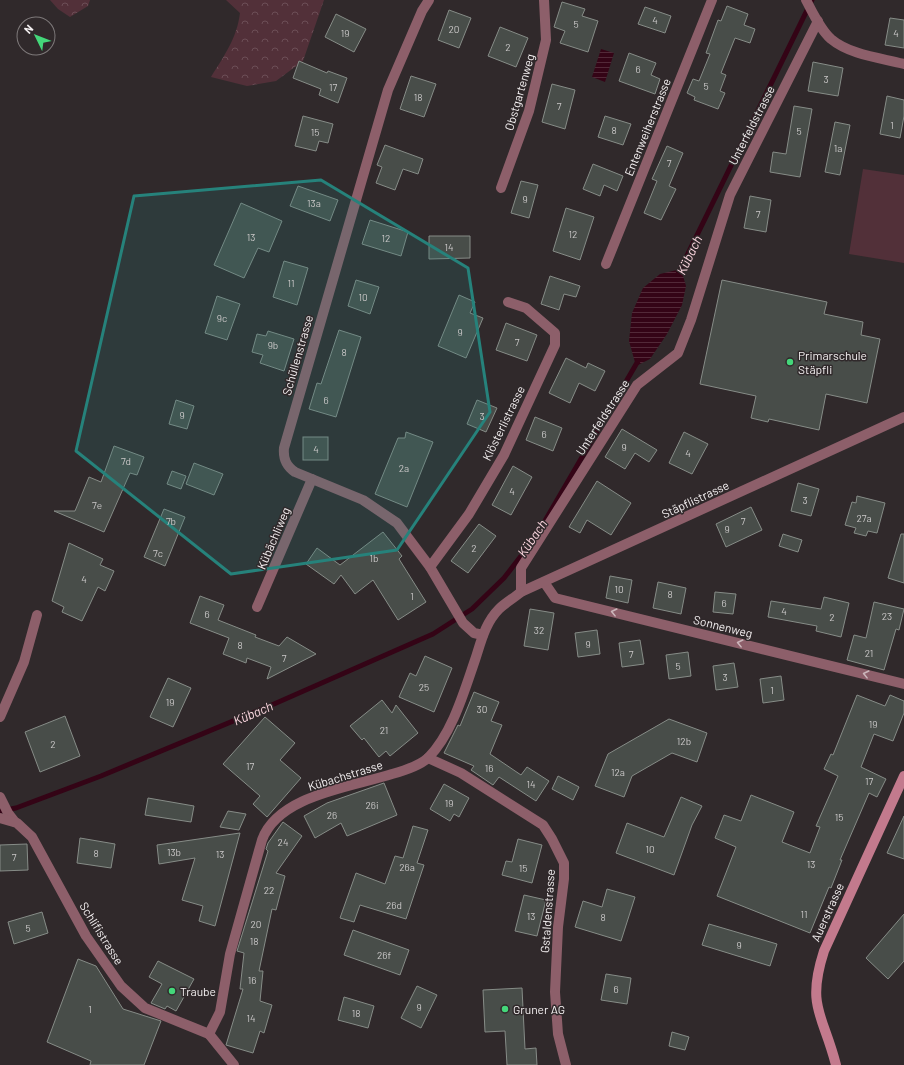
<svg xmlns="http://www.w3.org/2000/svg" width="904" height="1065" font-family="Barlow,sans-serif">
	<defs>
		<pattern id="forest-crowns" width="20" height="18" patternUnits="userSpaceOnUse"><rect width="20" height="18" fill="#523039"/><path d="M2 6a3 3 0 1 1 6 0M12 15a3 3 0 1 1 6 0" fill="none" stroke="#6c4e56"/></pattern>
		<pattern id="water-rules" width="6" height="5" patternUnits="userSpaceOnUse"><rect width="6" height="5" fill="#340416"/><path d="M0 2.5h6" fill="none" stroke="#522938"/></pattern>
	</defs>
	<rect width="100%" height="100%" fill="#30292b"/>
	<polygon fill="#523039" points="863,169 904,175 904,263 849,254"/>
	<g fill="url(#forest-crowns)">
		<polygon points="50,0 90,0 88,6 70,17 58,9"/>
		<path d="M226,0H324L303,61L276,81L247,86L211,77C224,56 237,38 240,13Z"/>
	</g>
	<g fill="url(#water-rules)">
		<polygon points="601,49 614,53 605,82 592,77"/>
		<polygon points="681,269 686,286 682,305 667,334 650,359 636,366 629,341 632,313 643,288 660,274"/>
	</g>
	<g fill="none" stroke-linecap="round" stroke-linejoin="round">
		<g stroke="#340416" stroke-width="5">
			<polyline points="678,274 812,0"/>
			<polyline points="0,811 16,808 101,776 274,704 433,634 472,609 504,578 535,538 638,361"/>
		</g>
	</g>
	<g fill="#484d49" stroke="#868c87">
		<polygon points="562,2 585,9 582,16 598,21 588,52 560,43 565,31 554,27"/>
		<polygon points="727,6 748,14 744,25 755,29 750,43 735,38 721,73 726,75 720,91 725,93 718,109 694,100 695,97 687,93 693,79 699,81 710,54 706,53 718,20 721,21"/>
		<polygon points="645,7 671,16 665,33 638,24"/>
		<polygon points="449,10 471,18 459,48 438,40"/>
		<polygon points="336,14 366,29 354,52 325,37"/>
		<polygon points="890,18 904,20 904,48 885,45"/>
		<polygon points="500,27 528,38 516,67 488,56"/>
		<polygon points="629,53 656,63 651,75 660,79 655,94 619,81"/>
		<polygon points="299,61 327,73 328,71 347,78 338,103 319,95 321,89 293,78"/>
		<polygon points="813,62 843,68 838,96 808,91"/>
		<polygon points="411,76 436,84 424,117 400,109"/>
		<polygon points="552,84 575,90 565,129 542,122"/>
		<polygon points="887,96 904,100 904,116 900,138 880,134"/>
		<polygon points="794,106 812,109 800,177 770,172 773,152 786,154"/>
		<polygon points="303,116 333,124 328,143 319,141 316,151 295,146"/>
		<polygon points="605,116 631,124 623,145 598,137"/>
		<polygon points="835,122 850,125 840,175 825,172"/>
		<polygon points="385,145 423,159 418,174 403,169 395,190 376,183 382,167 377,165"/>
		<polygon points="667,146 683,153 669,186 676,189 661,220 644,213 657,181 652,179"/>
		<polygon points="593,164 623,176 617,191 604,185 600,196 583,189"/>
		<polygon points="521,181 538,185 529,218 511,213"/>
		<polygon points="298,186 338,200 330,221 290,206"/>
		<polygon points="750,196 771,200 766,232 744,228"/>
		<polygon points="241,203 282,221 269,252 258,248 244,278 214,265"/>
		<polygon points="566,208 594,217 580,260 553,251"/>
		<polygon points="370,220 408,232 401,256 362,244"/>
		<polygon points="429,236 470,236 470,258 429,259"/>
		<polygon points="284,261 308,268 297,305 273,297"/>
		<polygon points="550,276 580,286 576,297 564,294 559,310 541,304"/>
		<polygon points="356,280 379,287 370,314 348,306"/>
		<polygon points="722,280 827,302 824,314 863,322 861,335 880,339 867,403 826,394 819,430 769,419 768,422 751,418 756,396 700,384"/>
		<polygon points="459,295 475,302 470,313 483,318 466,358 438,346"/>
		<polygon points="217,296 240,304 227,340 205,333"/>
		<polygon points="506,323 537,335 527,361 496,350"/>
		<polygon points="339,330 361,337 336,417 309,409 317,383 321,384"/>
		<polygon points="268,331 294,339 284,371 260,363 263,355 252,352 257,334 266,336"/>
		<polygon points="566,358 586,368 588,363 605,371 595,391 579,383 570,403 549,393"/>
		<polygon points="176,400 194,406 187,429 169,424"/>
		<polygon points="477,400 497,408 486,432 467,424"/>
		<polygon points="535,417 562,428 553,451 526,440"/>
		<polygon points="622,429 657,450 649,462 635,453 625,469 605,457"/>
		<polygon points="406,432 433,442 407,507 375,494 398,438 405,438"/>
		<polygon points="684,432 708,444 692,474 669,463"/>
		<rect x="303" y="437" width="25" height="23"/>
		<polygon points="114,446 144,457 137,475 130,473 104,532 54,511 75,511 89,477 101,482"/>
		<polygon points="194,463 223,474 214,495 186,484"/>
		<polygon points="513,466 532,477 511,515 492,505"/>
		<polygon points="172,471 186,476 181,489 167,484"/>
		<polygon points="597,481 631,503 611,535 587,520 580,533 569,527"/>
		<polygon points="798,483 819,489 811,516 791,511"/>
		<polygon points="857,496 885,503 877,533 868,531 866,536 854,533 856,528 845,525 852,502 856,503"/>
		<polygon points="751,507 762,530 726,547 716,524"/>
		<polygon points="164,509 185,517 165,566 144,557"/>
		<polygon points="479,524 496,536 468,573 451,561"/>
		<polygon points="383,532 402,556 399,559 426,602 398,620 373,580 355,594 341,575 334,584 306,564 317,548 340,565"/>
		<polygon points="783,534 802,540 798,552 779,546"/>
		<polygon points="901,534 904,534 904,583 888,578"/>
		<polygon points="69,543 103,559 100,565 114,571 105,591 98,587 82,621 62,612 64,607 52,601"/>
		<polygon points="610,576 632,580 628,603 606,598"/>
		<polygon points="658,582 686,588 681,614 653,608"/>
		<polygon points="715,592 736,594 733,614 713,612"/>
		<polygon points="200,596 224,605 218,620 256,635 255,637 279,646 287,637 316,654 267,679 271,667 247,658 246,663 223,654 229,638 190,623"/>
		<polygon points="824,597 849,603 841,637 816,631 817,626 768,617 771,601 821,609"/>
		<polygon points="874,602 904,609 899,630 896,629 884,670 847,660 854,635 866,638"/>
		<polygon points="530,609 554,613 548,650 524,646"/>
		<polygon points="597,630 600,654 578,657 575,633"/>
		<polygon points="640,640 644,664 622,667 619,643"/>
		<polygon points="688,652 691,676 669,679 666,655"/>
		<polygon points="425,656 452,668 434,712 399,697 410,673 416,676"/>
		<polygon points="734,663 738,687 716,690 713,666"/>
		<polygon points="781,676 784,700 763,703 760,679"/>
		<polygon points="168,678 191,688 173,727 150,717"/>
		<polygon points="474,692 499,702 491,721 502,725 490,754 521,775 527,767 549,781 536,801 499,777 493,785 471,770 474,766 444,753 458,725 460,726"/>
		<polygon points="857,695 885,706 890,695 904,701 904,713 893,741 874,734 861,767 886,779 877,797 869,793 840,860 842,860 831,888 829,887 810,933 717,896 736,847 715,838 724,815 741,821 751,795 794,812 782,842 810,853 820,827 816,826 838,776 824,769 831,754 833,755"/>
		<polygon points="382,700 392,713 396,705 418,733 390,756 386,751 379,757 364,738 362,740 350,726"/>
		<polygon points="65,716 80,756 40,772 25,732"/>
		<polygon points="265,717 295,743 280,760 301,778 267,817 253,804 260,796 223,764"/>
		<polygon points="669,719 707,733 697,762 672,753 632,776 624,797 595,786 608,754"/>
		<polygon points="558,776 579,787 573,800 552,789"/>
		<polygon points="384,783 397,815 347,836 341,823 315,838 304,816 327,803"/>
		<polygon points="444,784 469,798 459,817 454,814 450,821 430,809"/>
		<polygon points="681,797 702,806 692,825 674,875 616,853 627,823 664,837"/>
		<polygon points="148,798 194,806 191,822 145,815"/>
		<polygon points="228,811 246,814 239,830 220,827"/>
		<polygon points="904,816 904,859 887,853"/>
		<polygon points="283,822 302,836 276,873 285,876 276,910 272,909 259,971 263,971 260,1001 272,1005 264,1033 260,1031 253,1053 226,1045 243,989 240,989 244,953 237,951 268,851 266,849 268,843"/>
		<polygon points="413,826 428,830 417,863 424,865 406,919 360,905 354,922 340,918 356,873 385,884 395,856 403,858"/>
		<polygon points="240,833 215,926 199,921 203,906 182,900 195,858 159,864 157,845"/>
		<polygon points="80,838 115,844 111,868 77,863"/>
		<polygon points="518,839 542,845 532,883 502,875 506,861 512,862"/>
		<polygon points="27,844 28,870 0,871 0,845"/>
		<polygon points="607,889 635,897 621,941 575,927 583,901 602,907"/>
		<polygon points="524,895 546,900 537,936 515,931"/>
		<polygon points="42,912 48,933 14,944 8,922"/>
		<polygon points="904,914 904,961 888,979 866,958"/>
		<polygon points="709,924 777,944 770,966 702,945"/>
		<polygon points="353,930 409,950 400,975 344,955"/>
		<polygon points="78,959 96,966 123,1009 161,1021 144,1065 90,1065 91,1061 47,1042"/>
		<polygon points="158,961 194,979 176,1011 167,1006 165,1009 151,1003 162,984 149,977"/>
		<polygon points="606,974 631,978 627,1004 601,1000"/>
		<polygon points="417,986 437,995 421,1028 401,1018"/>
		<polygon points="522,988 525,1049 536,1048 537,1065 507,1065 505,1031 485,1032 483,990"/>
		<polygon points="344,997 374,1006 368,1028 338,1020"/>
		<polygon points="672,1032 689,1037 685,1050 669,1046"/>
	</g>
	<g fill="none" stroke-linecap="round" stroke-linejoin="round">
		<g stroke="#8d5f6a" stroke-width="10">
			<path d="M429,0L422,11L388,90L284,448C283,459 286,466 295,472L363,500L397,523L430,567L463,623L474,633L483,635"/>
			<path d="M806,0C813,13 820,29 831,39C850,55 881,58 904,64"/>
			<polyline points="501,188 529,111 546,40 544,0"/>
			<polyline points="606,264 712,0"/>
			<polyline points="430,567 469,514 504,455 555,345 555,333 526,308 508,302"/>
			<polyline points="544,582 555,598 904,684"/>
			<polyline points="521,592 521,568 637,385 678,353 691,320 730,195 818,21"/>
			<polyline points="257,607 312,479"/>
			<polyline points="0,717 24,662 37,615"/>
			<polyline points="428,758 461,773 543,825 552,839 564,863 564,879 558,927 555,992 558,1034 566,1065"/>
			<polyline points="0,797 8,813 15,822"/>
			<polyline points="0,818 17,823 32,837 86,936 121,986 145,1008 209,1034"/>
			<path d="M234,1065L209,1034L220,1012L230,954L262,840C278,795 352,787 392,774C403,771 419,766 428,758C452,734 464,692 475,660C481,642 485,623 499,609C505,603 514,598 521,592L904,417"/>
		</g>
		<path stroke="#c37a8d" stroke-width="10" d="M836,1065C823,1014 806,1007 824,951L904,776"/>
	</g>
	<defs><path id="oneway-chevron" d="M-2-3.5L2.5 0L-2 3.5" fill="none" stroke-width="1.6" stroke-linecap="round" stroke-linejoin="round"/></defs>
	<g stroke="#cbb6bb">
		<use href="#oneway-chevron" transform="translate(614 612) rotate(-166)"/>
		<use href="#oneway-chevron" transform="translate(740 643) rotate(-166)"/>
		<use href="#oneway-chevron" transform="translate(866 674) rotate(-166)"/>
	</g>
	<path fill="#26827b" fill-opacity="0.2" stroke="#26827b" stroke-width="3" stroke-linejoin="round" d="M321,180L468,268L490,412L397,550L231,574L76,451L134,196Z"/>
	<g fill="#44d77a" stroke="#30292b" stroke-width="1.5">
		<circle cx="790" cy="362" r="4"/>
		<circle cx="172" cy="991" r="4"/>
		<circle cx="505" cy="1009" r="4"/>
	</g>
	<g text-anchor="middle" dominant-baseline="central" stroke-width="3" stroke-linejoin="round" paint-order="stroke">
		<g font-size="10" fill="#c9c7c7">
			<text x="655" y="20">4</text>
			<text x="576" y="24">5</text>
			<text x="454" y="29">20</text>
			<text x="345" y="33">19</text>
			<text x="896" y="33">4</text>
			<text x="508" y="47">2</text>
			<text x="638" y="69">6</text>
			<text x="826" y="79">3</text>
			<text x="706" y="86">5</text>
			<text x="333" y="87">17</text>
			<text x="418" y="97">18</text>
			<text x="559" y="106">7</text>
			<text x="892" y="125">1</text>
			<text x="614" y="130">8</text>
			<text x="799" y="131">5</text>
			<text x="315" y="132">15</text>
			<text x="838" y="148">1a</text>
			<text x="669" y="163">7</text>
			<text x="525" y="199">9</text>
			<text x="314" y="203">13a</text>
			<text x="758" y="214">7</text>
			<text x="573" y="234">12</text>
			<text x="251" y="237">13</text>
			<text x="386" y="238">12</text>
			<text x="449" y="247">14</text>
			<text x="291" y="283">11</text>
			<text x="363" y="297">10</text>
			<text x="222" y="318">9c</text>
			<text x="460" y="332">9</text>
			<text x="517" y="342">7</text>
			<text x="273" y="345">9b</text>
			<text x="344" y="352">8</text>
			<text x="326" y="400">6</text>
			<text x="182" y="415">9</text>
			<text x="482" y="416">3</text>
			<text x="544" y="434">6</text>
			<text x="624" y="447">9</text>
			<text x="316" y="449">4</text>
			<text x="688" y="453">4</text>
			<text x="126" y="461">7d</text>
			<text x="404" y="468">2a</text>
			<text x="512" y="491">4</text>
			<text x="805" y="500">3</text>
			<text x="97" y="505">7e</text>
			<text x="864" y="518">27a</text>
			<text x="171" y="521">7b</text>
			<text x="743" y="521">7</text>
			<text x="727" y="529">9</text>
			<text x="474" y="548">2</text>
			<text x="158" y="553">7c</text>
			<text x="374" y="558">1b</text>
			<text x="84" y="579">4</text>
			<text x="619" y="589">10</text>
			<text x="670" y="594">8</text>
			<text x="412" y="596">1</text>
			<text x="724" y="603">6</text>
			<text x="784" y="611">4</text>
			<text x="207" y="614">6</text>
			<text x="887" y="616">23</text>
			<text x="832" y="617">2</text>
			<text x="539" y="630">32</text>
			<text x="588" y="644">9</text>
			<text x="240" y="645">8</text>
			<text x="869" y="653">21</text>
			<text x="631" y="654">7</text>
			<text x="284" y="658">7</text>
			<text x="678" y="666">5</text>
			<text x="725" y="677">3</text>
			<text x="424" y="687">25</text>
			<text x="772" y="690">1</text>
			<text x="170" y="702">19</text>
			<text x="482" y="709">30</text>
			<text x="873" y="724">19</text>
			<text x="384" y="730">21</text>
			<text x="684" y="741">12b</text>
			<text x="53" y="744">2</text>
			<text x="250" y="766">17</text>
			<text x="489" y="768">16</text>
			<text x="618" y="772">12a</text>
			<text x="869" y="781">17</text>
			<text x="531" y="784">14</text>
			<text x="449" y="803">19</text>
			<text x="372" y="805">26i</text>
			<text x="332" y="815">26</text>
			<text x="839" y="817">15</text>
			<text x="283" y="842">24</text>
			<text x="650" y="849">10</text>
			<text x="174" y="852">13b</text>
			<text x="96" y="853">8</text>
			<text x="220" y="854">13</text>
			<text x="14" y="857">7</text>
			<text x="811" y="864">13</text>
			<text x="407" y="867">26a</text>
			<text x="523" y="868">15</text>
			<text x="269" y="890">22</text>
			<text x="394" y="905">26d</text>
			<text x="804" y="914">11</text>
			<text x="531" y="916">13</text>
			<text x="603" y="917">8</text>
			<text x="256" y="924">20</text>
			<text x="28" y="928">5</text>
			<text x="254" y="941">18</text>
			<text x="739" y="945">9</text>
			<text x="384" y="955">26f</text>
			<text x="252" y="980">16</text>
			<text x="616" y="989">6</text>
			<text x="419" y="1007">9</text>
			<text x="90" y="1009">1</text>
			<text x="356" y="1013">18</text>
			<text x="251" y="1018">14</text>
		</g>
		<g font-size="12" fill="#f4f0f1" stroke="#30292b">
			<text transform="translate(519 92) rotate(-74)">Obstgartenweg</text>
			<text transform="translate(751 125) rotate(-63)">Unterfeldstrasse</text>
			<text transform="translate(647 127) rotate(-68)">Entenweiherstrasse</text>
			<text transform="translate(297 355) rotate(-74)">Schüllenstrasse</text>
			<text transform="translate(602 417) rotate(-57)">Unterfeldstrasse</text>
			<text transform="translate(503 423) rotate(-64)">Klösterlistrasse</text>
			<text transform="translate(695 499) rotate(-25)">Stäpflistrasse</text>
			<text transform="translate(273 538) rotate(-67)">Kübächliweg</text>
			<text transform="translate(723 626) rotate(14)">Sonnenweg</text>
			<text transform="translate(345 775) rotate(-17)">Kübachstrasse</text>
			<text transform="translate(547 911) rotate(-86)">Gstaldenstrasse</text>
			<text transform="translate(827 912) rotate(-66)">Auerstrasse</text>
			<text transform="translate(102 933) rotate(58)">Schlifistrasse</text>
		</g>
		<g font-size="12" fill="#f4f0f1" stroke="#30292b" text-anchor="start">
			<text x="798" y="355">Primarschule<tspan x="798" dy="14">Stäpfli</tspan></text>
			<text x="180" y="991">Traube</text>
			<text x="513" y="1009">Gruner AG</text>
		</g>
		<g font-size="13" font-style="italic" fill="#fdd7e0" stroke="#30292b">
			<text transform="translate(689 255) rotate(-64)">Kübach</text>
			<text transform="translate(532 538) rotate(-56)">Kübach</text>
			<text transform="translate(253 713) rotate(-23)">Kübach</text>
		</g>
	</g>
	<g transform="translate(36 36) rotate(313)"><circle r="19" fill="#30292b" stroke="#7e797a"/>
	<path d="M0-3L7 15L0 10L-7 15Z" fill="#44d77a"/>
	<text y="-6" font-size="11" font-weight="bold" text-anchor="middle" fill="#f4f0f1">N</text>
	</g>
</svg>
